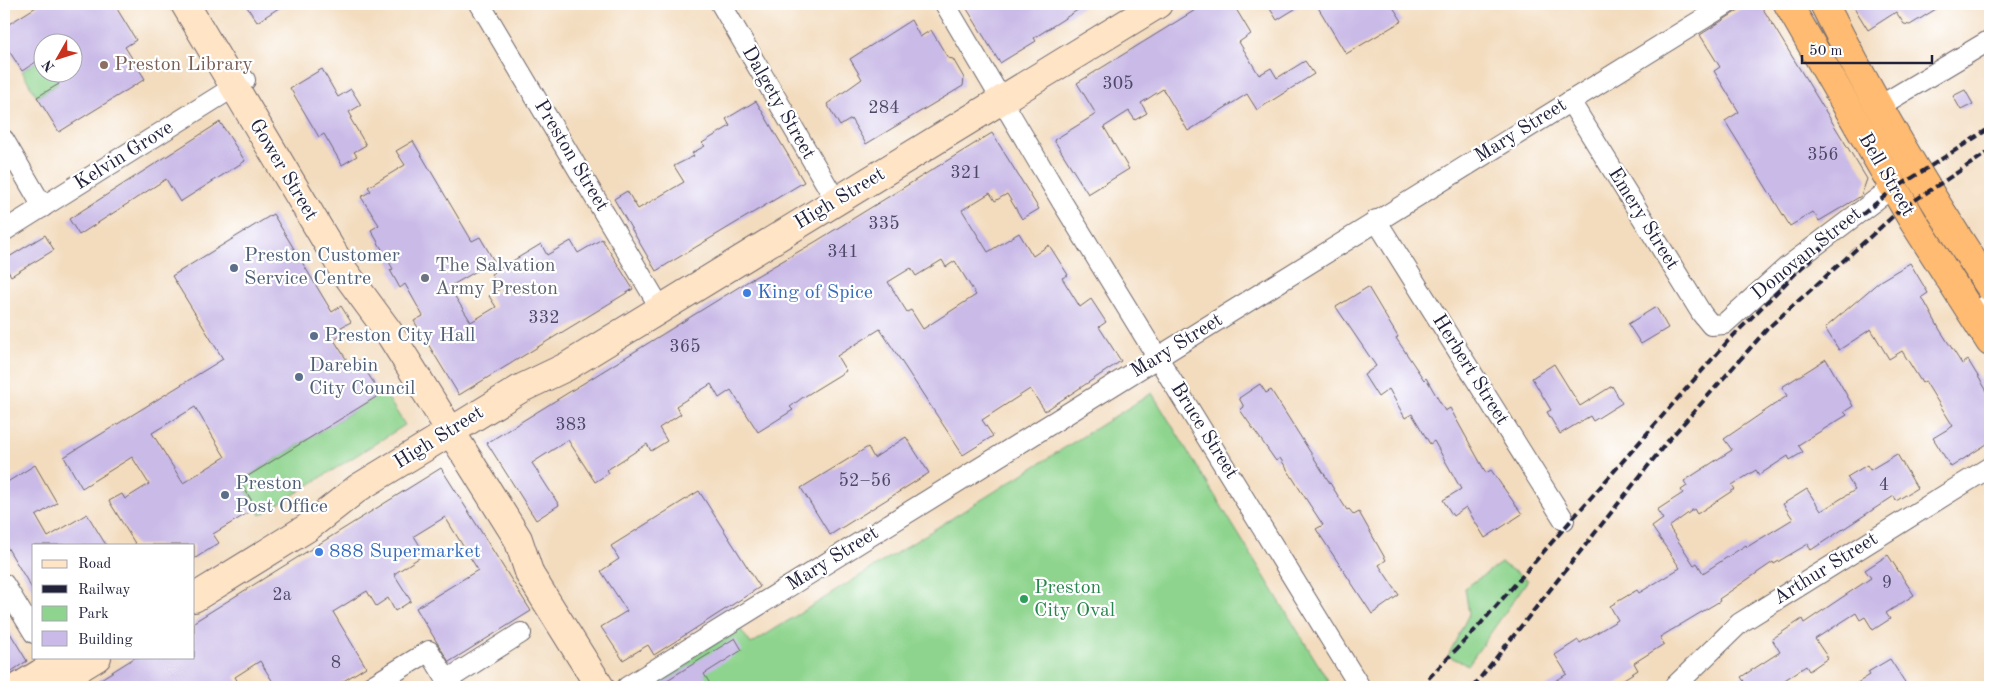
<svg xmlns="http://www.w3.org/2000/svg" width="1994" height="691" font-family="'Old Standard TT',serif">
	<rect width="100%" height="100%" fill="#fff"/>
	<filter id="ink" filterUnits="userSpaceOnUse"><feTurbulence type="fractalNoise" baseFrequency=".02" numOctaves="2"/><feDisplacementMap in="SourceGraphic" scale="10" xChannelSelector="R" yChannelSelector="G"/><feConvolveMatrix kernelMatrix="1 2 1 2 8 2 1 2 1" color-interpolation-filters="sRGB"/></filter>
	<filter id="wash" filterUnits="userSpaceOnUse"><feTurbulence type="fractalNoise" baseFrequency=".0096" numOctaves="4" result="noise"/><feDisplacementMap in="SourceGraphic" scale="20" xChannelSelector="R" yChannelSelector="G"/><feGaussianBlur stdDeviation="1.12" result="paint"/><feColorMatrix in="noise" values="0 0 0 0 0 0 0 0 0 0 0 0 0 0 0 0 0 1.4 0 .05"/><feComposite in="paint" operator="in"/></filter>
	<g filter="url(#wash)">
		<rect width="100%" height="100%" fill="#f3dcbe"/>
		<g fill="#8ed48e" stroke="#587b64">
			<polygon points="42,58 42,72 52,73 59,84 37,97 22,71"/>
			<polygon points="384,392 405,425 261,515 240,481"/>
			<polygon points="1152,393 1332,687 647,687 739,627 751,644"/>
			<polygon points="1501,563 1528,580 1468,665 1448,656 1469,614 1465,588"/>
		</g>
		<g id="blocks">
			<g fill="#c9bae7" fill-rule="evenodd">
				<polygon points="41,4 114,4 136,40 125,47 145,79 59,132 37,97 59,84 52,72 72,72 72,42 42,42 42,58 22,71 4,43 4,27"/>
				<polygon points="245,4 285,4 257,22"/>
				<polygon points="964,4 1087,4 1034,38 1036,41 1000,63"/>
				<polygon points="1205,4 1233,4 1251,34 1239,42 1259,75 1271,68 1277,78 1305,61 1314,74 1257,110 1247,94 1188,131 1163,89 1141,103 1147,113 1135,120 1129,111 1104,127 1129,169 1088,194 1054,140 1096,114 1077,83"/>
				<polygon points="1267,4 1303,4 1277,20"/>
				<polygon points="1316,4 1391,4 1402,21 1346,54"/>
				<polygon points="1748,4 1760,4 1867,179 1861,196 1819,221 1813,212 1790,226 1725,121 1739,112 1714,71 1720,67 1700,35"/>
				<polygon points="1852,4 1944,4 1910,25 1904,24 1896,12 1868,30"/>
				<polygon points="911,20 920,37 931,30 948,58 953,59 964,78 963,86 866,144 851,119 840,126 827,104 862,79 850,59"/>
				<polygon points="322,69 338,97 351,89 361,105 349,112 352,117 350,118 366,145 354,152 357,156 342,165 324,134 319,137 290,88"/>
				<polygon points="1965,90 1973,104 1961,110 1953,96"/>
				<polygon points="756,101 804,182 656,271 614,199 627,191 638,209 684,182 674,166 694,156 692,153 705,146 702,143 730,126 726,119"/>
				<polygon points="220,122 245,161 180,202 166,179 79,235 69,219"/>
				<path d="M992,133L1039,209L1022,219L1007,194L995,201L990,193L962,210L988,252L1019,233L1033,256L1049,245L1068,275L1062,278L1080,307L1091,299L1106,322L1099,327L1121,361L1045,411L1030,389L982,420L993,436L963,455L880,329L837,356L846,371L802,398L790,407L793,410L758,432L731,390L719,398L711,384L676,406L681,414L659,428L667,441L651,451L647,444L607,470L609,473L595,482L568,440L532,463L559,505L536,520L487,443L755,277L815,242ZM942,260L946,267L955,261L976,295L923,329L911,310L907,312L888,282L911,268L916,276Z"/>
				<polygon points="413,141 472,241 480,237 494,261 449,287 471,322 496,307 489,296 500,289 491,274 541,244 547,255 571,241 578,253 602,239 633,289 459,395 414,321 423,316 405,284 400,288 390,270 393,269 371,230 379,225 361,197 371,191 368,187 405,165 396,151"/>
				<path d="M273,214L332,312L341,306L351,322L341,327L345,333L334,340L350,365L359,360L381,394L240,481L256,508L213,534L219,543L194,559V545H136L109,501L122,494L125,499L149,484L132,457L82,488L64,457L223,359L172,276ZM195,407L225,457L183,483L152,433Z"/>
				<polygon points="45,235 54,250 11,276 4,264 4,260"/>
				<polygon points="1910,263 1928,293 1922,297 1940,330 1962,364 1968,360 1990,396 1990,442 1951,467 1933,438 1953,426 1925,381 1922,383 1902,351 1889,359 1871,329 1839,350 1825,328 1880,281"/>
				<polygon points="1368,287 1398,337 1396,338 1424,380 1426,378 1445,411 1450,408 1486,473 1491,470 1522,514 1485,538 1466,507 1453,516 1443,500 1461,489 1434,441 1430,444 1412,414 1405,418 1389,389 1378,397 1364,375 1376,366 1336,307"/>
				<polygon points="1656,307 1668,328 1641,344 1628,324"/>
				<polygon points="1826,359 1853,406 1844,412 1847,415 1798,445 1803,452 1790,460 1788,456 1759,475 1756,470 1732,485 1735,489 1697,514 1694,509 1669,527 1694,565 1697,563 1703,573 1746,545 1747,547 1793,519 1783,504 1807,489 1821,511 1855,490 1847,477 1867,465 1870,470 1897,454 1917,488 1896,501 1894,496 1811,550 1808,544 1774,564 1773,562 1719,599 1720,601 1660,637 1664,644 1634,663 1638,670 1611,687 1545,687 1567,674 1555,655 1578,640 1580,643 1618,620 1610,606 1637,590 1639,593 1680,568 1652,527 1663,519 1657,510 1683,493 1681,490 1687,486 1684,481 1732,450 1724,439 1787,396 1782,387"/>
				<polygon points="1554,364 1580,406 1612,386 1622,403 1593,421 1590,416 1560,434 1547,412 1551,410 1532,378"/>
				<polygon points="1260,384 1266,393 1271,390 1347,510 1349,509 1354,515 1359,512 1386,560 1379,565 1399,595 1372,614 1316,529 1323,525 1304,496 1280,458 1276,461 1240,410 1244,407 1239,398"/>
				<polygon points="906,437 929,473 830,535 801,488 868,447 874,458"/>
				<polygon points="35,465 57,503 36,516 48,537 87,514 106,545 34,545 34,592 4,542 4,484"/>
				<polygon points="441,468 531,611 449,662 416,608 478,570 445,517 414,536 425,554 394,574 411,601 395,611 388,598 376,606 367,591 333,612 366,667 334,687 276,687 260,661 235,677 241,687 88,687 136,657 194,657 194,622"/>
				<polygon points="699,491 760,587 654,655 648,645 623,660 601,627 627,611 601,571 619,559 611,546"/>
				<polygon points="1888,555 1914,595 1886,613 1890,619 1873,630 1865,617 1860,620 1856,613 1815,639 1828,658 1809,671 1806,666 1774,687 1748,687 1741,677 1780,652 1772,639 1802,619 1804,623 1871,578 1865,570"/>
				<polygon points="4,623 27,661 4,676"/>
				<polygon points="735,638 742,650 704,674 712,687 656,687"/>
				<polygon points="1890,659 1908,687 1851,687 1870,675 1868,672"/>
			</g>
		</g>
	</g>
	<g filter="url(#ink)">
		<use href="#blocks" fill-opacity="0" stroke="#6b6369" stroke-width="1"/>
		<g fill="none" stroke-linecap="round" stroke-linejoin="round">
			<defs>
				<g id="street">
					<polyline points="480,4 661,309"/>
					<polyline points="721,4 836,201"/>
					<polyline points="945,4 1062,202 1360,687"/>
					<polyline points="1570,101 1702,314 1711,325 1724,324 1787,267 1893,187"/>
					<polyline points="1878,107 1990,40"/>
					<polyline points="4,140 43,207"/>
					<polyline points="1376,220 1564,520"/>
					<polyline points="4,231 245,80"/>
					<polyline points="1972,314 1990,303"/>
					<polyline points="4,584 34,633"/>
					<polyline points="447,680 521,633"/>
					<polyline points="370,687 429,651 451,687"/>
					<polyline points="627,687 1727,4"/>
					<polyline points="1674,687 1740,623 1990,467"/>
				</g>
				<g id="secondary">
					<polyline points="185,4 344,271 388,331 518,539 530,575 600,687"/>
					<polyline points="194,598 307,528 358,488 422,449 520,389 566,367 1158,4"/>
					<polyline points="19,687 62,660"/>
					<polyline points="48,687 97,657"/>
				</g>
				<g id="highway">
					<polyline points="1788,4 1913,221 1990,342"/>
					<path d="M1824,4C1873,102 1929,195 1990,287"/>
				</g>
			</defs>
			<use href="#street" stroke="#6b6369" stroke-width="22"/>
			<use href="#secondary" stroke="#6b6369" stroke-width="30"/>
			<use href="#highway" stroke="#6b6369" stroke-width="30"/>
			<use href="#street" stroke="#fff" stroke-width="20"/>
			<use href="#secondary" stroke="#ffe4c6" stroke-width="28"/>
			<use href="#highway" stroke="#febb71" stroke-width="28"/>
			<g stroke="#22223b" stroke-width="4" stroke-dasharray="8 4" stroke-linecap="butt">
				<polyline points="1420,687 1476,629 1728,341 1800,269 1827,243 1890,192 1990,128"/>
				<polyline points="1473,687 1667,442 1768,328 1900,210 1990,151"/>
			</g>
		</g>
	</g>
	<circle fill="#8d6e63" stroke="#fff" stroke-width="2" cx="104" cy="65" r="5"/>
	<g fill="#5c6f8a" stroke="#fff" stroke-width="2">
		<circle cx="234" cy="268" r="5"/>
		<circle cx="314" cy="336" r="5"/>
		<circle cx="299" cy="377" r="5"/>
		<circle cx="225" cy="495" r="5"/>
	</g>
	<circle fill="#6b7280" stroke="#fff" stroke-width="2" cx="425" cy="278" r="5"/>
	<g fill="#3f7fe0" stroke="#fff" stroke-width="2">
		<circle cx="747" cy="293" r="5"/>
		<circle cx="319" cy="552" r="5"/>
	</g>
	<circle fill="#2e9e5b" stroke="#fff" stroke-width="2" cx="1024" cy="599" r="5"/>
	<g text-anchor="middle" dominant-baseline="central" stroke-width="4.5" stroke-linejoin="round" paint-order="stroke">
		<g font-size="18" fill="#4c4866">
			<text x="1118" y="84">305</text>
			<text x="884" y="108">284</text>
			<text x="1823" y="155">356</text>
			<text x="966" y="173">321</text>
			<text x="884" y="224">335</text>
			<text x="843" y="252">341</text>
			<text x="544" y="318">332</text>
			<text x="685" y="347">365</text>
			<text x="571" y="425">383</text>
			<text x="865" y="481">52–56</text>
			<text x="1884" y="485">4</text>
			<text x="1887" y="583">9</text>
			<text x="282" y="595">2a</text>
			<text x="336" y="663">8</text>
		</g>
		<g font-size="20" fill="#785e54" stroke="#fff" text-anchor="start">
			<text x="114" y="65">Preston Library</text>
		</g>
		<g font-size="20" fill="#22223b" stroke="#fff">
			<text transform="translate(778 103) rotate(60)">Dalgety Street</text>
			<text transform="translate(1521 131) rotate(-32)">Mary Street</text>
			<text transform="translate(124 156) rotate(-32)">Kelvin Grove</text>
			<text transform="translate(571 156) rotate(59)">Preston Street</text>
			<text transform="translate(283 170) rotate(59)">Gower Street</text>
			<text transform="translate(1886 175) rotate(60)">Bell Street</text>
			<text transform="translate(840 199) rotate(-31)">High Street</text>
			<text transform="translate(1643 219) rotate(58)">Emery Street</text>
			<text transform="translate(1807 254) rotate(-39)">Donovan Street</text>
			<text transform="translate(1177 346) rotate(-32)">Mary Street</text>
			<text transform="translate(1470 370) rotate(58)">Herbert Street</text>
			<text transform="translate(1204 431) rotate(58)">Bruce Street</text>
			<text transform="translate(439 438) rotate(-32)">High Street</text>
			<text transform="translate(833 559) rotate(-32)">Mary Street</text>
			<text transform="translate(1826 569) rotate(-32)">Arthur Street</text>
		</g>
		<g font-size="20" fill="#4e5e75" stroke="#fff" text-anchor="start">
			<text x="244" y="256">Preston Customer<tspan x="244" dy="23">Service Centre</tspan></text>
			<text x="324" y="336">Preston City Hall</text>
			<text x="309" y="366">Darebin<tspan x="309" dy="23">City Council</tspan></text>
			<text x="235" y="484">Preston<tspan x="235" dy="23">Post Office</tspan></text>
		</g>
		<g font-size="20" fill="#5b616d" stroke="#fff" text-anchor="start">
			<text x="435" y="266">The Salvation<tspan x="435" dy="23">Army Preston</tspan></text>
		</g>
		<g font-size="20" fill="#366cbe" stroke="#fff" text-anchor="start">
			<text x="757" y="293">King of Spice</text>
			<text x="329" y="552">888 Supermarket</text>
		</g>
		<g font-size="20" fill="#27864d" stroke="#fff" text-anchor="start">
			<text x="1034" y="588">Preston<tspan x="1034" dy="23">City Oval</tspan></text>
		</g>
	</g>
	<rect width="1994" height="691" fill="none" stroke="#fff" stroke-width="20"/>
	<rect x="32" y="544" width="162" height="115" fill="#ffffff" stroke="#a7a7b1"/>
	<rect x="42" y="560" width="25" height="8" fill="#ffe4c6" stroke="#a7a7b1"/>
	<text x="78" y="568" font-size="15" fill="#22223b">Road</text>
	<rect x="42" y="585" width="25" height="8" fill="#22223b" stroke="#a7a7b1"/>
	<text x="78" y="594" font-size="15" fill="#22223b">Railway</text>
	<rect x="42" y="606" width="25" height="15" fill="#8ed48e" stroke="#a7a7b1"/>
	<text x="78" y="618" font-size="15" fill="#22223b">Park</text>
	<rect x="42" y="631" width="25" height="15" fill="#c9bae7" stroke="#a7a7b1"/>
	<text x="78" y="644" font-size="15" fill="#22223b">Building</text>
	<g transform="translate(58 58) rotate(231)"><circle r="24" fill="#ffffff" stroke="#a7a7b1"/>
	<path d="M0-4L9 19L0 12L-9 19Z" fill="#c8321e"/>
	<text y="-8" font-size="14" font-weight="bold" text-anchor="middle" fill="#22223b">N</text>
	</g>
	<path d="M1802 55v8h130v-8" fill="none" stroke="#22223b" stroke-width="2.5"/>
	<text x="1809" y="55" font-size="15" fill="#22223b" stroke="#ffffff" stroke-width="4" paint-order="stroke">50 m</text>
</svg>
